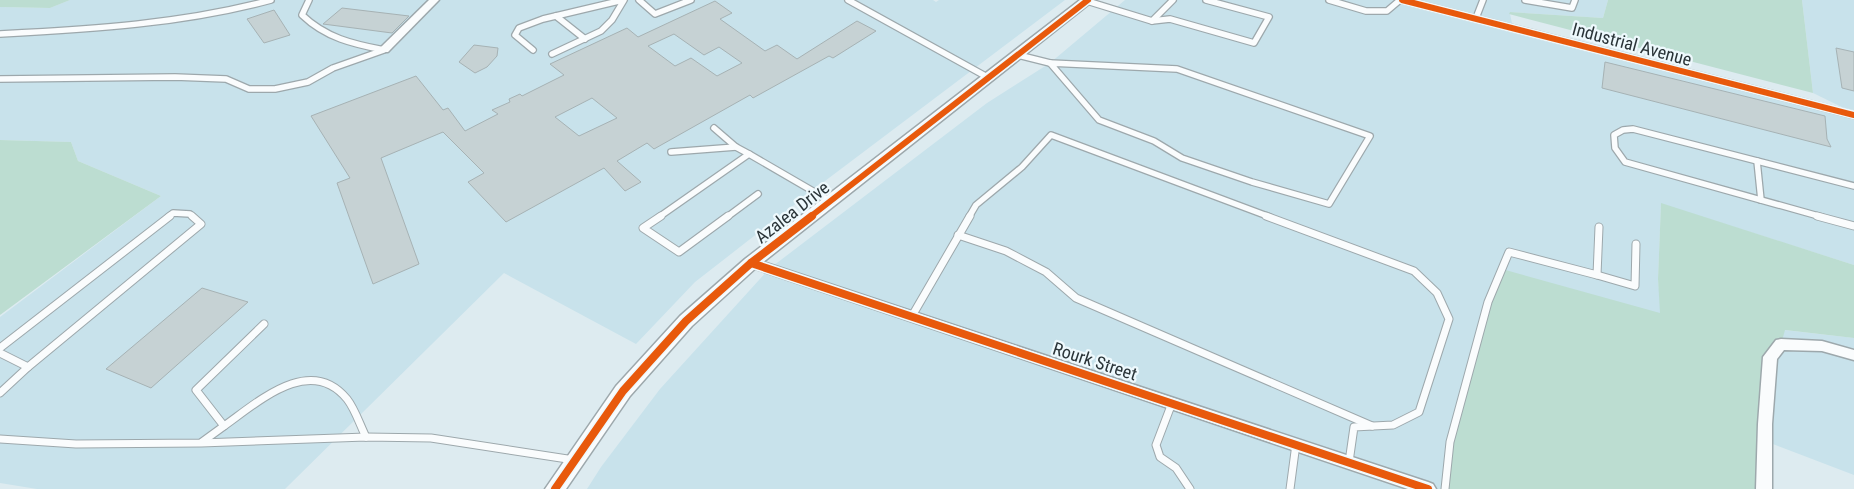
<svg xmlns="http://www.w3.org/2000/svg" width="1854" height="489" font-family="'Roboto Condensed',sans-serif">
	<rect width="100%" height="100%" fill="#ddebf0"/>
	<g fill="#c8e2eb">
		<polygon points="70,0 933,0 936,2 939,0 1065,0 821,184 695,282 636,344 504,273 285,489 37,489 0,483 0,317 161,196 78,161 71,142 0,140 0,7 50,8"/>
		<polygon points="1125,0 1608,0 1603,18 1510,12 1510,14 1513,28 1854,115 1854,265 1661,204 1658,279 1661,313 1445,489 587,489 601,467 660,389 769,269 987,103 1050,63"/>
		<polygon points="1802,0 1854,0 1854,113 1813,93"/>
		<polygon points="1784,330 1854,338 1854,475 1765,441 1770,357 1781,344"/>
	</g>
	<g fill="#bcddd1">
		<polygon points="0,0 70,0 50,8 0,7"/>
		<polygon points="1608,0 1802,0 1813,93 1509,14 1510,12 1603,18"/>
		<polygon points="0,140 71,142 78,161 161,196 0,315"/>
		<polygon points="1661,203 1854,265 1854,338 1785,330 1781,344 1770,357 1764,489 1445,489 1450,442 1488,302 1502,269 1660,313 1658,279"/>
	</g>
	<g fill="#c6d2d4" stroke="#a6b2b4" fill-rule="evenodd">
		<path d="M715,1L732,13L720,19L765,51L777,45L797,59L857,21L876,31L833,58L829,56L753,98L750,95L654,149L647,143L617,161L641,182L625,191L604,168L506,222L468,182L484,173L443,132L381,158L419,264L373,284L337,183L350,178L311,116L416,76L443,110L448,108L465,131L498,114L492,110L510,102L509,99L520,94L522,96L564,75L550,64L627,28L638,37ZM674,34L704,55L719,47L742,63L717,76L691,58L675,66L648,46ZM592,98L617,118L579,136L555,117Z"/>
		<polygon points="342,8 409,16 392,33 323,24"/>
		<polygon points="274,10 290,35 264,43 247,19"/>
		<polygon points="474,45 498,48 497,56 487,67 475,73 459,62"/>
		<polygon points="1836,48 1854,52 1854,91 1842,88"/>
		<polygon points="1605,62 1825,116 1827,139 1831,147 1602,88"/>
		<polygon points="202,288 248,302 151,388 106,369"/>
	</g>
	<g fill="none" stroke-linecap="round" stroke-linejoin="round">
		<defs>
			<g id="service-far1">
				<polyline points="639,0 655,14 691,0"/>
				<polyline points="848,0 989,78"/>
				<polyline points="1329,0 1366,11 1387,11 1400,0"/>
				<polyline points="1525,0 1572,8 1575,0"/>
				<polyline points="1087,1 1152,21 1170,19 1254,43 1269,17 1206,0"/>
				<polyline points="556,16 585,39"/>
				<polyline points="1476,18 1483,0"/>
				<polyline points="1152,21 1173,0"/>
				<path d="M0,34C92,29 182,24 271,0"/>
				<polyline points="533,50 515,35 519,28 543,19 623,0"/>
				<polyline points="552,54 601,31 612,20 624,0"/>
				<polyline points="1018,55 1050,63"/>
				<polygon points="1050,63 1177,69 1370,136 1329,204 1252,182 1182,158 1154,141 1099,120"/>
				<path d="M0,79L175,77L226,79L249,89H275L308,82L333,68L384,50C353,44 326,38 302,15L309,0"/>
				<polyline points="714,128 736,147 749,154"/>
				<polyline points="671,152 736,147"/>
				<polyline points="1757,161 1761,200"/>
				<polyline points="168,217 173,213 190,214 193,217"/>
				<polyline points="659,217 749,154 830,201"/>
				<polyline points="727,217 758,194"/>
				<polyline points="969,217 976,205 1022,167 1051,135 1270,217"/>
				<polyline points="1822,217 1625,162 1615,148 1614,135 1623,130 1633,129 1854,186"/>
			</g>
			<g id="service">
				<polyline points="661,216 643,228 679,252 728,216"/>
				<polyline points="1266,216 1414,271 1437,293 1449,319 1419,412 1393,425 1354,427 1349,462"/>
				<polyline points="1817,216 1854,226"/>
				<polyline points="958,235 1006,251 1046,272 1076,298 1372,426"/>
				<polyline points="1597,275 1635,286 1636,244"/>
				<polyline points="912,316 970,216"/>
				<polyline points="0,348 170,216"/>
				<polyline points="0,353 28,367 0,393"/>
				<polyline points="28,367 201,224 192,216"/>
				<polyline points="1172,403 1156,445 1160,457 1176,468 1190,489"/>
				<path d="M224,426C258,402 310,354 347,399C355,409 360,425 366,437"/>
				<polyline points="0,439 76,444 201,443 366,437 431,438 574,460"/>
				<polyline points="202,442 224,426 196,390 264,324"/>
				<polyline points="1290,489 1296,444"/>
				<polyline points="1445,489 1450,442 1488,302 1509,252 1597,275 1599,227"/>
			</g>
			<g id="minor">
				<polygon points="429,0 439,0 388,52 380,52 380,48"/>
				<polygon points="1397,0 1414,0 1854,112 1854,118 1399,2"/>
				<polygon points="751,258 1428,482 1433,484 1436,489 1408,489 747,266 745,263 747,260"/>
				<polygon points="1781,339 1822,341 1854,350 1854,360 1822,351 1784,350 1777,359 1772,424 1772,489 1756,489 1758,424 1763,357 1776,340"/>
			</g>
			<polygon id="tertiary" points="1080,0 1094,0 757,267 692,326 630,396 566,489 545,489 616,386 680,316 745,259"/>
		</defs>
		<use href="#service-far1" stroke="#9da8ac" stroke-width="8"/>
		<use href="#service" stroke="#9da8ac" stroke-width="9"/>
		<use href="#minor" stroke="#9da8ac" stroke-width="3"/>
		<use href="#tertiary" stroke="#9da8ac" stroke-width="3"/>
		<use href="#service-far1" stroke="#fafcfd" stroke-width="5.5"/>
		<use href="#service" stroke="#fafcfd" stroke-width="7"/>
		<use href="#minor" fill="#fafcfd" fill-rule="evenodd"/>
		<use href="#tertiary" fill="#fafcfd" fill-rule="evenodd"/>
		<defs>
			<g id="cycleway-far1">
				<polyline points="1402,0 1854,115"/>
				<polyline points="810,217 1088,0"/>
			</g>
			<g id="cycleway">
				<polyline points="751,263 1428,489"/>
				<polyline points="555,489 623,391 686,321 751,263 812,216"/>
			</g>
		</defs>
		<use href="#cycleway-far1" stroke="#eef9fd" stroke-width="9"/>
		<use href="#cycleway" stroke="#eef9fd" stroke-width="11"/>
		<use href="#cycleway-far1" stroke="#e8590c" stroke-width="6"/>
		<use href="#cycleway" stroke="#e8590c" stroke-width="8"/>
	</g>
	<g text-anchor="middle" dominant-baseline="central" stroke-width="4.5" stroke-linejoin="round" paint-order="stroke">
		<g font-size="18" fill="#2a3438" stroke="#eef9fd">
			<text transform="translate(1632 44) rotate(15)">Industrial Avenue</text>
			<text transform="translate(792 212) rotate(-38)">Azalea Drive</text>
			<text transform="translate(1095 361) rotate(18)">Rourk Street</text>
		</g>
	</g>
</svg>
